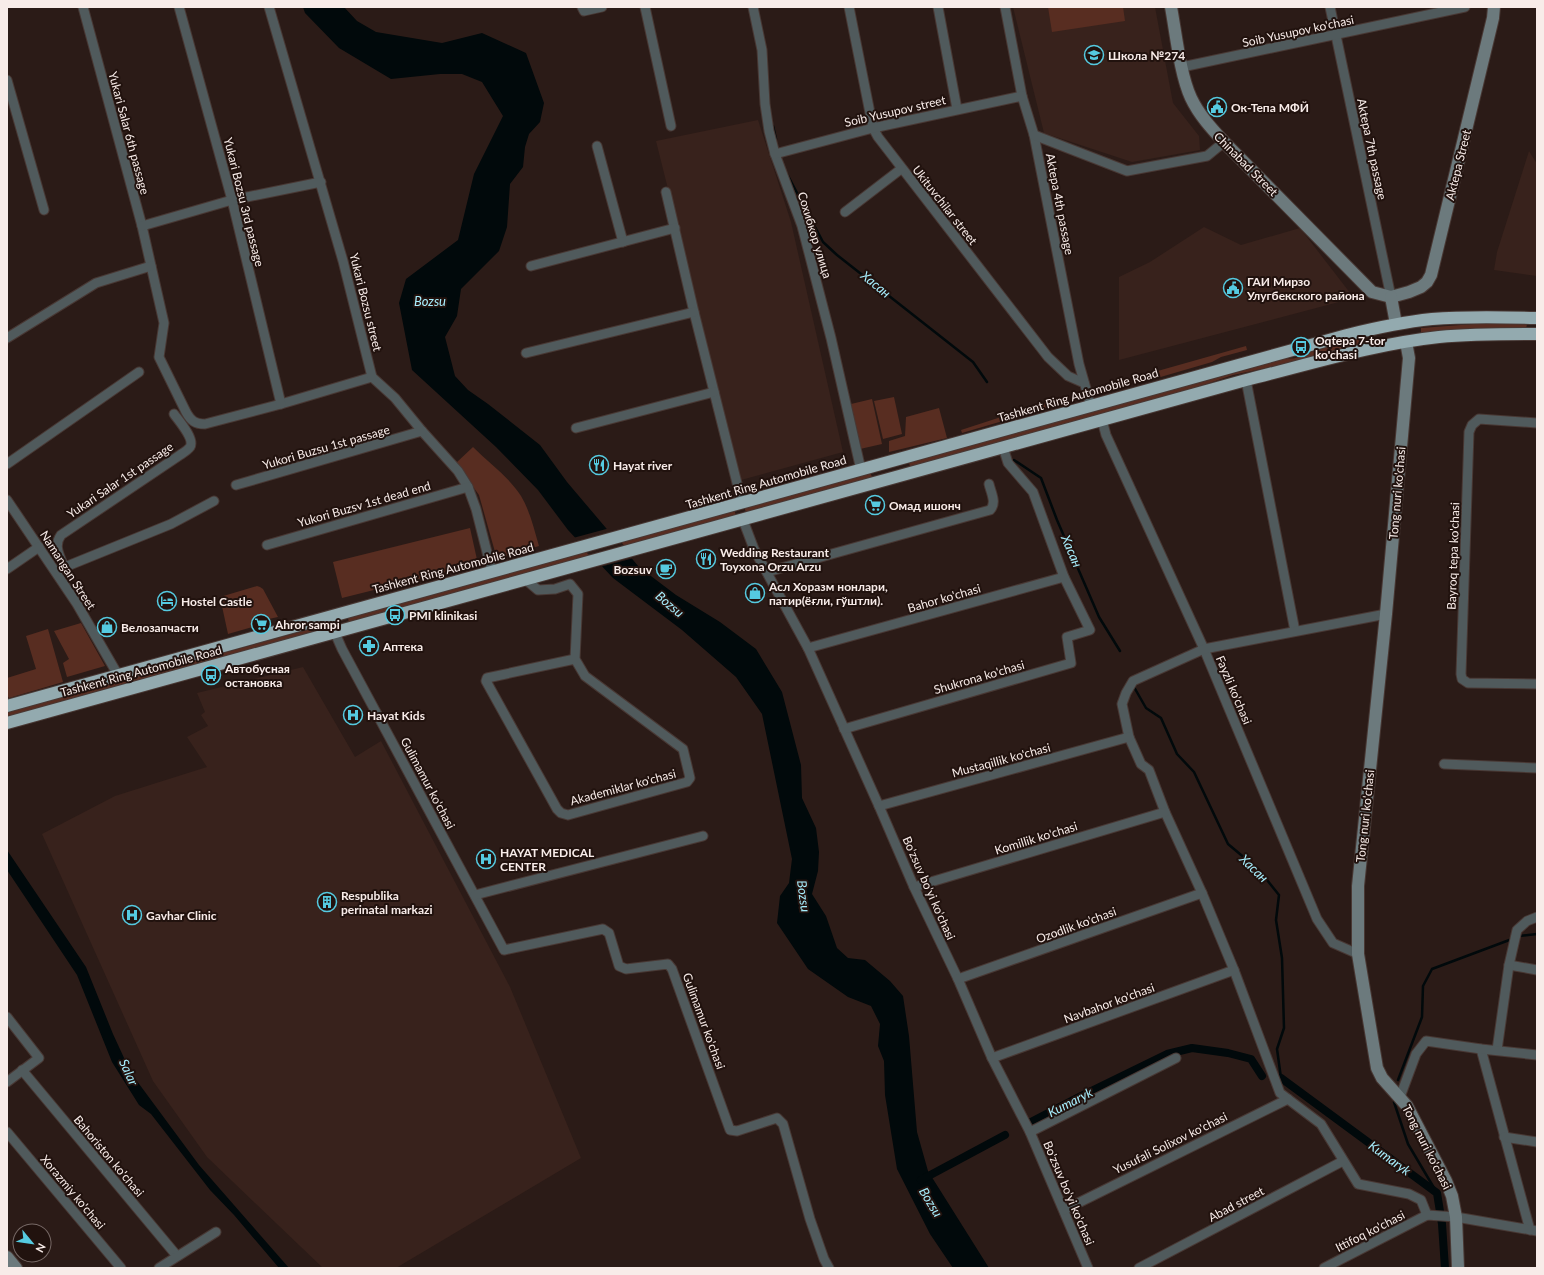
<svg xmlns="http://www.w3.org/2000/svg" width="1544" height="1275" font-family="Lato,sans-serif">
	<rect width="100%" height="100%" fill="#2b1b17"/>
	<g fill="#38221c">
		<polygon points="1013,7 1155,7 1173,103 1199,136 1200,150 1132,162 1044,133"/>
		<polygon points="758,120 791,222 843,452 741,480 656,141"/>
		<polygon points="1529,151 1537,164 1537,276 1494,270 1497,252"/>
		<polygon points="1204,227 1241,245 1300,228 1354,298 1119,360 1119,277 1150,262"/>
		<polygon points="303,667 355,757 381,741 510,987 581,1158 396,1268 323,1268 207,1157 153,1081 42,834 115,796 207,767 187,737 208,726 201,715 205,712 197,693"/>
	</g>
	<g fill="#582d21">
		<polygon points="1048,7 1123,7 1125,21 1052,32"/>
		<polygon points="1474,324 1527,324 1526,329 1421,333 1421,328"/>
		<path d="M1366,337L1367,343L1290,363L1233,375L1174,395L910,467L909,462L1287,358C1293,360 1304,356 1309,352Z"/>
		<polygon points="1246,346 1247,350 1221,357 1212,362 1140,383 1142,378 1147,374"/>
		<polygon points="894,397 902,434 883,439 874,401"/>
		<polygon points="872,399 882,444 860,449 851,404"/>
		<polygon points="1054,400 1053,405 1047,408 962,433 961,430"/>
		<polygon points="939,408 947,438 889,452 889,441 905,436 906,417"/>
		<path d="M473,447C489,463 509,477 521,496C530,511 534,529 539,546L497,559L479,495L456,463Z"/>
		<polygon points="870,472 872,477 746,512 744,507"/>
		<polygon points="734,510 736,515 349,623 348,618"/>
		<polygon points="470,528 478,564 342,598 333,562"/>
		<polygon points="257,586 260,587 263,589 278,617 255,622 256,626 228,634 220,597"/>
		<polygon points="81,623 105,666 67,677 63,663 69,659 54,631"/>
		<polygon points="48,629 63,682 9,698 7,695 7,678 36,669 26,636"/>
		<polygon points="311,629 312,634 7,718 7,712"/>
	</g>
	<g fill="#01090b">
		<polygon points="303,7 344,7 357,21 376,32 442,43 482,33 526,53 544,103 540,122 529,134 525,147 523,167 510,184 507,227 499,251 461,289 457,316 445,337 455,376 468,390 488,404 540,445 567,482 639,567 676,595 720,622 756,649 782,692 801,765 802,798 816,828 819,852 818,871 812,894 826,916 837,948 848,958 865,960 890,981 903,996 909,1036 917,1132 928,1171 989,1268 953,1268 930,1234 897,1169 885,1095 884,1061 878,1046 880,1024 871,1006 848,997 808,969 777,923 780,896 789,883 792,859 762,714 736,677 682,630 613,578 568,530 538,490 496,447 412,370 399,303 406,279 458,240 474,174 503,116 482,82 462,74 440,74 391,79 339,48 305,13"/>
		<polygon points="7,850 86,967 113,1034 131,1073 199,1165 289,1268 279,1268 234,1215 210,1190 151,1114 139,1105 112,1062 77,975 7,870"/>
	</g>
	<polygon fill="#2b1b17" points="610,528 634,558 600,567 573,538"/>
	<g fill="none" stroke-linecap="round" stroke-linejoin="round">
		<g stroke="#01090b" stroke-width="2.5">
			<polyline points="773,126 776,139"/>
			<polyline points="786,172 823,242 837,255 973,362 987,382"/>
			<polyline points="1014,460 1041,478 1057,520 1099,617 1120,651"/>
			<polyline points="1134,687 1146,708 1161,718 1177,754 1194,772 1228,844 1259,870 1279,895 1276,920 1282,958 1284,1028 1277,1049 1281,1078"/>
			<polyline points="1519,936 1537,934"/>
			<polyline points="1398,1080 1422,1017 1423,986 1432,969 1512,939"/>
			<polyline points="1394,1102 1408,1144 1437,1193"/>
		</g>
		<g stroke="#01090b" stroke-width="8">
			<polyline points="1281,1078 1437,1193 1442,1224 1445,1268"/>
			<polyline points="1029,1123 1079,1097 1167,1054 1192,1048 1228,1053 1251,1059 1262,1076"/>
			<polyline points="921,1180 1005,1135"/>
		</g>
		<defs>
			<g id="street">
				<path d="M83,7L142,226L164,323L159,357L186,412C191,421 195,424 205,424L281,404L372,377"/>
				<polyline points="179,7 232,200 281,404"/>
				<polyline points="269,7 343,261 372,377 395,398 422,431 458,471 468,487 476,509 492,572"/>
				<polyline points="582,7 584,11 602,7"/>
				<polyline points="645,7 671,126"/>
				<polyline points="753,7 762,50 765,104 769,131 775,154 802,226 831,338 861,470"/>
				<polyline points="849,7 873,128 878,137 1048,357 1068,376 1084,383"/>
				<polyline points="938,7 957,109"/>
				<polyline points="1005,7 1022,96 1034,135 1079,364 1091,406"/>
				<polyline points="1330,7 1391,297"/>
				<polyline points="1182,67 1465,7"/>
				<polyline points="7,80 44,210"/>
				<polyline points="1034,135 1127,171 1207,156 1224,142"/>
				<polyline points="597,146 623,242"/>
				<polyline points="775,154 873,128 1022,96"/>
				<polyline points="666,192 694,312 742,503"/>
				<polyline points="845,212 901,169"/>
				<polyline points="142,226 232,200 321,182"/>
				<polyline points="531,266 675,228"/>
				<polyline points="7,338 96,283 151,266"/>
				<polyline points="526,353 694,312"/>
				<polyline points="1246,380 1295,631"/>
				<polyline points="1102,420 1106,435 1204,649 1317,919 1333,943 1358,954"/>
				<polyline points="1537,423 1479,419 1472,425 1469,432 1461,674 1462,679 1468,683 1537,684"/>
				<polyline points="576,428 714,392"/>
				<polyline points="7,464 139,372"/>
				<polyline points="236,485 422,431"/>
				<polyline points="7,500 77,604 118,675"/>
				<polyline points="743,520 754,549 808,648 879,806 914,887 958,979 992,1058 1030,1132 1088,1268"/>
				<polyline points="267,545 468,487"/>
				<path d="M64,567C60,556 53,546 61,535L180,455C183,453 188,450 190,447C195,439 179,421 174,414"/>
				<polyline points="7,569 39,547"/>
				<polyline points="60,569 171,524 214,501"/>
				<path d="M767,572L990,510C997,503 991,493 989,484"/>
				<polyline points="525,579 538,590 555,589 570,584 578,594 575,659 585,676 683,749 690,778 687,782 568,815 561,813 557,809 486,681 487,678 575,659"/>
				<polyline points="1386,614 1204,649 1133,681 1126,693 1122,704 1129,737 1141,764 1149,770 1165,812 1202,893 1234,970 1280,1093 1321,1124 1358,1184 1409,1194 1421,1200 1427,1215"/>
				<polyline points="328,617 342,649 504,950 603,929 609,933 619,966 626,969 668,964 672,969 730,1130 737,1131 777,1118 783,1124 810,1219 824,1259 829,1268"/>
				<polyline points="808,648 1064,577"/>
				<polyline points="844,729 1071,663 1067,637 1090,630 1064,577 1033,492 1008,463 1003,447"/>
				<polyline points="1444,764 1537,768"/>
				<polyline points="879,806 1129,737"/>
				<polyline points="914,887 1165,812"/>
				<polyline points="475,895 703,836"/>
				<polyline points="1509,965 1537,970"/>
				<polyline points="958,979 1202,893"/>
				<polyline points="7,1017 39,1058 7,1082"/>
				<polyline points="1481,1049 1530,1230"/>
				<polyline points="1497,1050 1509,965 1517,930 1527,921 1537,917"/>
				<polyline points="992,1058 1234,970"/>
				<polyline points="22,1070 177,1256"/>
				<polyline points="1400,1097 1416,1054 1426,1041 1481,1049 1537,1055"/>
				<polyline points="7,1132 121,1268"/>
				<polyline points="1030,1132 1176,1058"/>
				<polyline points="1504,1137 1537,1142"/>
				<polyline points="1064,1210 1288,1099"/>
				<polyline points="159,1268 216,1232"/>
				<polyline points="1139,1268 1343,1161"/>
				<polyline points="1324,1268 1427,1215 1456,1217 1537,1231"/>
			</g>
			<g id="secondary">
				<path d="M1171,7C1176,34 1180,74 1191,98C1199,115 1212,129 1224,142L1372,292L1391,297L1409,292L1421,287L1427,282L1431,275L1493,18L1494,7"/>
				<polyline points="1391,297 1396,324"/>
				<polyline points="1406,342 1409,358 1386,614 1358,886 1358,954 1377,1068 1382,1078 1407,1106 1446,1181 1452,1196 1456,1217 1458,1268"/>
				<polyline points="7,1257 16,1268"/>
			</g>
			<g id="highway">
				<path d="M7,706L1347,335C1375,328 1403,322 1432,319C1467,316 1502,317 1537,318"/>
				<path d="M7,723L1246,380C1310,364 1374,344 1439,337C1472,334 1504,334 1537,334"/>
			</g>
		</defs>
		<use href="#street" stroke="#483834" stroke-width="11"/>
		<use href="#secondary" stroke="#483834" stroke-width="14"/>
		<use href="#highway" stroke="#483834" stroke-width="14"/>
		<use href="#street" stroke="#505a5c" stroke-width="9"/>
		<use href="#secondary" stroke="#6c7a7d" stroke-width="12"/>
		<use href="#highway" stroke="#93aaaf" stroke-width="12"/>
	</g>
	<defs>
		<symbol id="school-ring" viewBox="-11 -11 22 22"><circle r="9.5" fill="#21120e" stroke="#55cae0" stroke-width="1.5"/><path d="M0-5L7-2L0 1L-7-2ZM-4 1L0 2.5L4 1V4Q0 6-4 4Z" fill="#55cae0"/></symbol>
		<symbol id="civic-ring" viewBox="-11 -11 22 22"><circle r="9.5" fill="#21120e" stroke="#55cae0" stroke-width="1.5"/><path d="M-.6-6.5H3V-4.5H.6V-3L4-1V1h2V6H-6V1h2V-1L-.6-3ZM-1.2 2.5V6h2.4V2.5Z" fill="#55cae0"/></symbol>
		<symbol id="bus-ring" viewBox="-11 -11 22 22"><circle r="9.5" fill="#21120e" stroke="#55cae0" stroke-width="1.5"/><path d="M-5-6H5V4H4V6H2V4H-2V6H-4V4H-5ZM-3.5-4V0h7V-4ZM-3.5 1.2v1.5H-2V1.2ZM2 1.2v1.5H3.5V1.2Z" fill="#55cae0"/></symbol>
		<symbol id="restaurant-ring" viewBox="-11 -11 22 22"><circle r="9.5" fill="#21120e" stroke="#55cae0" stroke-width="1.5"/><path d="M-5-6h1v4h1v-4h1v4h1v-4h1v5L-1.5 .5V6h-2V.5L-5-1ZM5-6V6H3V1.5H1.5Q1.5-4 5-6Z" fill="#55cae0"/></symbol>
		<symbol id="supermarket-ring" viewBox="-11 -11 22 22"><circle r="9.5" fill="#21120e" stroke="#55cae0" stroke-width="1.5"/><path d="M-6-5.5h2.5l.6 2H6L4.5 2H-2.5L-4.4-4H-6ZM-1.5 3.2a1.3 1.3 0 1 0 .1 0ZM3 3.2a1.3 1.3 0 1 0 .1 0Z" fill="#55cae0"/></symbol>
		<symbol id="cafe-ring" viewBox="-11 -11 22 22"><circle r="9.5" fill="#21120e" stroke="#55cae0" stroke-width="1.5"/><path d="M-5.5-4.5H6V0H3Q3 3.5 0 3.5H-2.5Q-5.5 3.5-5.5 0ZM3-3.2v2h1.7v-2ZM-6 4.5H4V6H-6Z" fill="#55cae0"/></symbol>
		<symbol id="shop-ring" viewBox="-11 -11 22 22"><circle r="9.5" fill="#21120e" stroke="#55cae0" stroke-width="1.5"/><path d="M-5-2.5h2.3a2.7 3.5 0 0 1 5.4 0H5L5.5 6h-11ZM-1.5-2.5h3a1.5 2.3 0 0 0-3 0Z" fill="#55cae0"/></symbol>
		<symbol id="hotel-ring" viewBox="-11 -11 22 22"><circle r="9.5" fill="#21120e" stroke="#55cae0" stroke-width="1.5"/><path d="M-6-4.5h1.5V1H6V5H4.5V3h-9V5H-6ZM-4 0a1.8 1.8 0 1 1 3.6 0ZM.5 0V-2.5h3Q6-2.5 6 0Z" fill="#55cae0"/></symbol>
		<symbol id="pharmacy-ring" viewBox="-11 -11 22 22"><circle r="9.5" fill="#21120e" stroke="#55cae0" stroke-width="1.5"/><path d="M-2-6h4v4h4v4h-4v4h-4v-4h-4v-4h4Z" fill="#55cae0"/></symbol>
		<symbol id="hospital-ring" viewBox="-11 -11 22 22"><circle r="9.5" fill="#21120e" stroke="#55cae0" stroke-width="1.5"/><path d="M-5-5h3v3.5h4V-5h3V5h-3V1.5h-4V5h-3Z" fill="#55cae0"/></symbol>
		<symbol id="building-ring" viewBox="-11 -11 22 22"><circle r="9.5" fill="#21120e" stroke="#55cae0" stroke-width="1.5"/><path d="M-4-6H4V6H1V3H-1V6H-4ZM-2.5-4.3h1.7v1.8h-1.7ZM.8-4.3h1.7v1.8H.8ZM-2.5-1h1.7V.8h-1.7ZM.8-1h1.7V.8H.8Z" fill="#55cae0"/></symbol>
	</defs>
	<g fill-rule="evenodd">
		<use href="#school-ring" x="1083" y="44" width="22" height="22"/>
		<use href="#civic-ring" x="1206" y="96" width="22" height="22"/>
		<use href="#civic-ring" x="1222" y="277" width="22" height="22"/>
		<use href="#bus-ring" x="1290" y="336" width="22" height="22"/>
		<use href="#restaurant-ring" x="588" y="454" width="22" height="22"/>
		<use href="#supermarket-ring" x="864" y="494" width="22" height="22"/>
		<use href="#restaurant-ring" x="695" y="548" width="22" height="22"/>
		<use href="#cafe-ring" x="655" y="558" width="22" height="22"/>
		<use href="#shop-ring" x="744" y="582" width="22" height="22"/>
		<use href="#hotel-ring" x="156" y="590" width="22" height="22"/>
		<use href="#bus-ring" x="384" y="604" width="22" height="22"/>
		<use href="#supermarket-ring" x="250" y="613" width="22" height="22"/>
		<use href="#shop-ring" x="96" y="616" width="22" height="22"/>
		<use href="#pharmacy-ring" x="358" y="635" width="22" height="22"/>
		<use href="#bus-ring" x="200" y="664" width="22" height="22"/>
		<use href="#hospital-ring" x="342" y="704" width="22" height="22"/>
		<use href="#hospital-ring" x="475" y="848" width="22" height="22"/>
		<use href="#building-ring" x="316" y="891" width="22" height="22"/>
		<use href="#hospital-ring" x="121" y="904" width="22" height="22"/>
	</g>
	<g text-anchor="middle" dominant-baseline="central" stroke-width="4" stroke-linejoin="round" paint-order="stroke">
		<g font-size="12" fill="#f8ece9" stroke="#21120e">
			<text transform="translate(1298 31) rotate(-12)">Soib Yusupov ko'chasi</text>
			<text transform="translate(895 111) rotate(-13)">Soib Yusupov street</text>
			<text transform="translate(129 133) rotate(75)">Yukari Salar 6th passage</text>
			<text transform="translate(1372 149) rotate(78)">Aktepa 7th passage</text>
			<text transform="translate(1246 164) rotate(45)">Chinabad Street</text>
			<text transform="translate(1458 165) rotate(-76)">Aktepa Street</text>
			<text transform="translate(244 202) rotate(76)">Yukari Bozsu 3rd passage</text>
			<text transform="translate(1060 204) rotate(79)">Aktepa 4th passage</text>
			<text transform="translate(945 205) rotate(52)">Ukituvchilar street</text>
			<text transform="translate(815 235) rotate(73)">Сохибкор улица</text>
			<text transform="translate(366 302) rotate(76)">Yukari Bozsu street</text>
			<text transform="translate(1078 395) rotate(-16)">Tashkent Ring Automobile Road</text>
			<text transform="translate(326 447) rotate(-16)">Yukori Buzsu 1st passage</text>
			<text transform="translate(120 480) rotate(-34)">Yukari Salar 1st passage</text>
			<text transform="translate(766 482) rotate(-16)">Tashkent Ring Automobile Road</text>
			<text transform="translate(1397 493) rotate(-85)">Tong nuri ko'chasi</text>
			<text transform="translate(364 504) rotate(-16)">Yukori Buzsv 1st dead end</text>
			<text transform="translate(1453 556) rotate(-88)">Bayroq tepa ko'chasi</text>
			<text transform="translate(453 568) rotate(-15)">Tashkent Ring Automobile Road</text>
			<text transform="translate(68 570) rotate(57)">Namangan Street</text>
			<text transform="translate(944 598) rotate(-16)">Bahor ko'chasi</text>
			<text transform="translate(141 671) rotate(-15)">Tashkent Ring Automobile Road</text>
			<text transform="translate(979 677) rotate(-16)">Shukrona ko'chasi</text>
			<text transform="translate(1234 690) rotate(67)">Fayzli ko'chasi</text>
			<text transform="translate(1001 760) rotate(-15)">Mustaqillik ko'chasi</text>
			<text transform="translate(428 783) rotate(62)">Gulimamur ko'chasi</text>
			<text transform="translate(623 787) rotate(-15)">Akademiklar ko'chasi</text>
			<text transform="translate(1365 816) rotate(-84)">Tong nuri ko'chasi</text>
			<text transform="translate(1036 838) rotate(-17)">Komillik ko'chasi</text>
			<text transform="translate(929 888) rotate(66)">Bo'zsuv bo'yi ko'chasi</text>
			<text transform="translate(1076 925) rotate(-20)">Ozodlik ko'chasi</text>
			<text transform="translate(1109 1003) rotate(-20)">Navbahor ko'chasi</text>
			<text transform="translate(704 1021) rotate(70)">Gulimamur ko'chasi</text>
			<text transform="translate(1170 1143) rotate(-26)">Yusufali Solixov ko'chasi</text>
			<text transform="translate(1427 1147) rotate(63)">Tong nuri ko'chasi</text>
			<text transform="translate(109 1156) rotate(50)">Bahoriston ko'chasi</text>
			<text transform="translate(73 1192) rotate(50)">Xorazmiy ko'chasi</text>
			<text transform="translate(1069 1193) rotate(67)">Bo'zsuv bo'yi ko'chasi</text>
			<text transform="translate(1236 1204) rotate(-28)">Abad street</text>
			<text transform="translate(1370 1231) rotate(-27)">Ittifoq ko'chasi</text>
		</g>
		<g font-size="12" font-weight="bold" fill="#f8ece9" stroke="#21120e" text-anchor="start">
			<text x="1108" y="55">Школа №274</text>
			<text x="1231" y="107">Ок-Тепа МФЙ</text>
			<text x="1247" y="281">ГАИ Мирзо<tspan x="1247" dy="14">Улугбекского района</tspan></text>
			<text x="1315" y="340">Oqtepa 7-tor<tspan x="1315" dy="14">ko'chasi</tspan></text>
			<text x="613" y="465">Hayat river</text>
			<text x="889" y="505">Омад ишонч</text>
			<text x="720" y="552">Wedding Restaurant<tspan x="720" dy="14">Toyxona Orzu Arzu</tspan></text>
			<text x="652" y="569" text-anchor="end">Bozsuv</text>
			<text x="769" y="586">Асл Хоразм нонлари,<tspan x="769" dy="14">патир(ёғли, гўштли).</tspan></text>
			<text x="181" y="601">Hostel Castle</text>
			<text x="409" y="615">PMI klinikasi</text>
			<text x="275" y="624">Ahror sampi</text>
			<text x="121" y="627">Велозапчасти</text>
			<text x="383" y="646">Аптека</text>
			<text x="225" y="668">Автобусная<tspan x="225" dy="14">остановка</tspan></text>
			<text x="367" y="715">Hayat Kids</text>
			<text x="500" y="852">HAYAT MEDICAL<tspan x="500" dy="14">CENTER</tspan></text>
			<text x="341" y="895">Respublika<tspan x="341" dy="14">perinatal markazi</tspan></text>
			<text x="146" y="915">Gavhar Clinic</text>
		</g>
		<g font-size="13" font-style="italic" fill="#a7eefd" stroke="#21120e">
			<text transform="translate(876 284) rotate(39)">Хасан</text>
			<text x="430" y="301">Bozsu</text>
			<text transform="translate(1072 551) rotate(67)">Хасан</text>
			<text transform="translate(670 604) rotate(40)">Bozsu</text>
			<text transform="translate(1254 868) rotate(44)">Хасан</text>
			<text transform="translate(804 896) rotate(83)">Bozsu</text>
			<text transform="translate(129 1072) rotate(65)">Salar</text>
			<text transform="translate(1070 1102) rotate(-27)">Kumaryk</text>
			<text transform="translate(1390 1158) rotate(36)">Kumaryk</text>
			<text transform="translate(931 1202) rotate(59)">Bozsu</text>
		</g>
	</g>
	<rect width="1544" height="1275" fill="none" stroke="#f8ece9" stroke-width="16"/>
	<g transform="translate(32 1243) rotate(119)"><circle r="19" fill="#21120e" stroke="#776966"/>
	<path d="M0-3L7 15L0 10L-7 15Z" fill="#55cae0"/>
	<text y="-6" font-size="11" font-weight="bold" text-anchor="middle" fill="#f8ece9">N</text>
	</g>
</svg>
